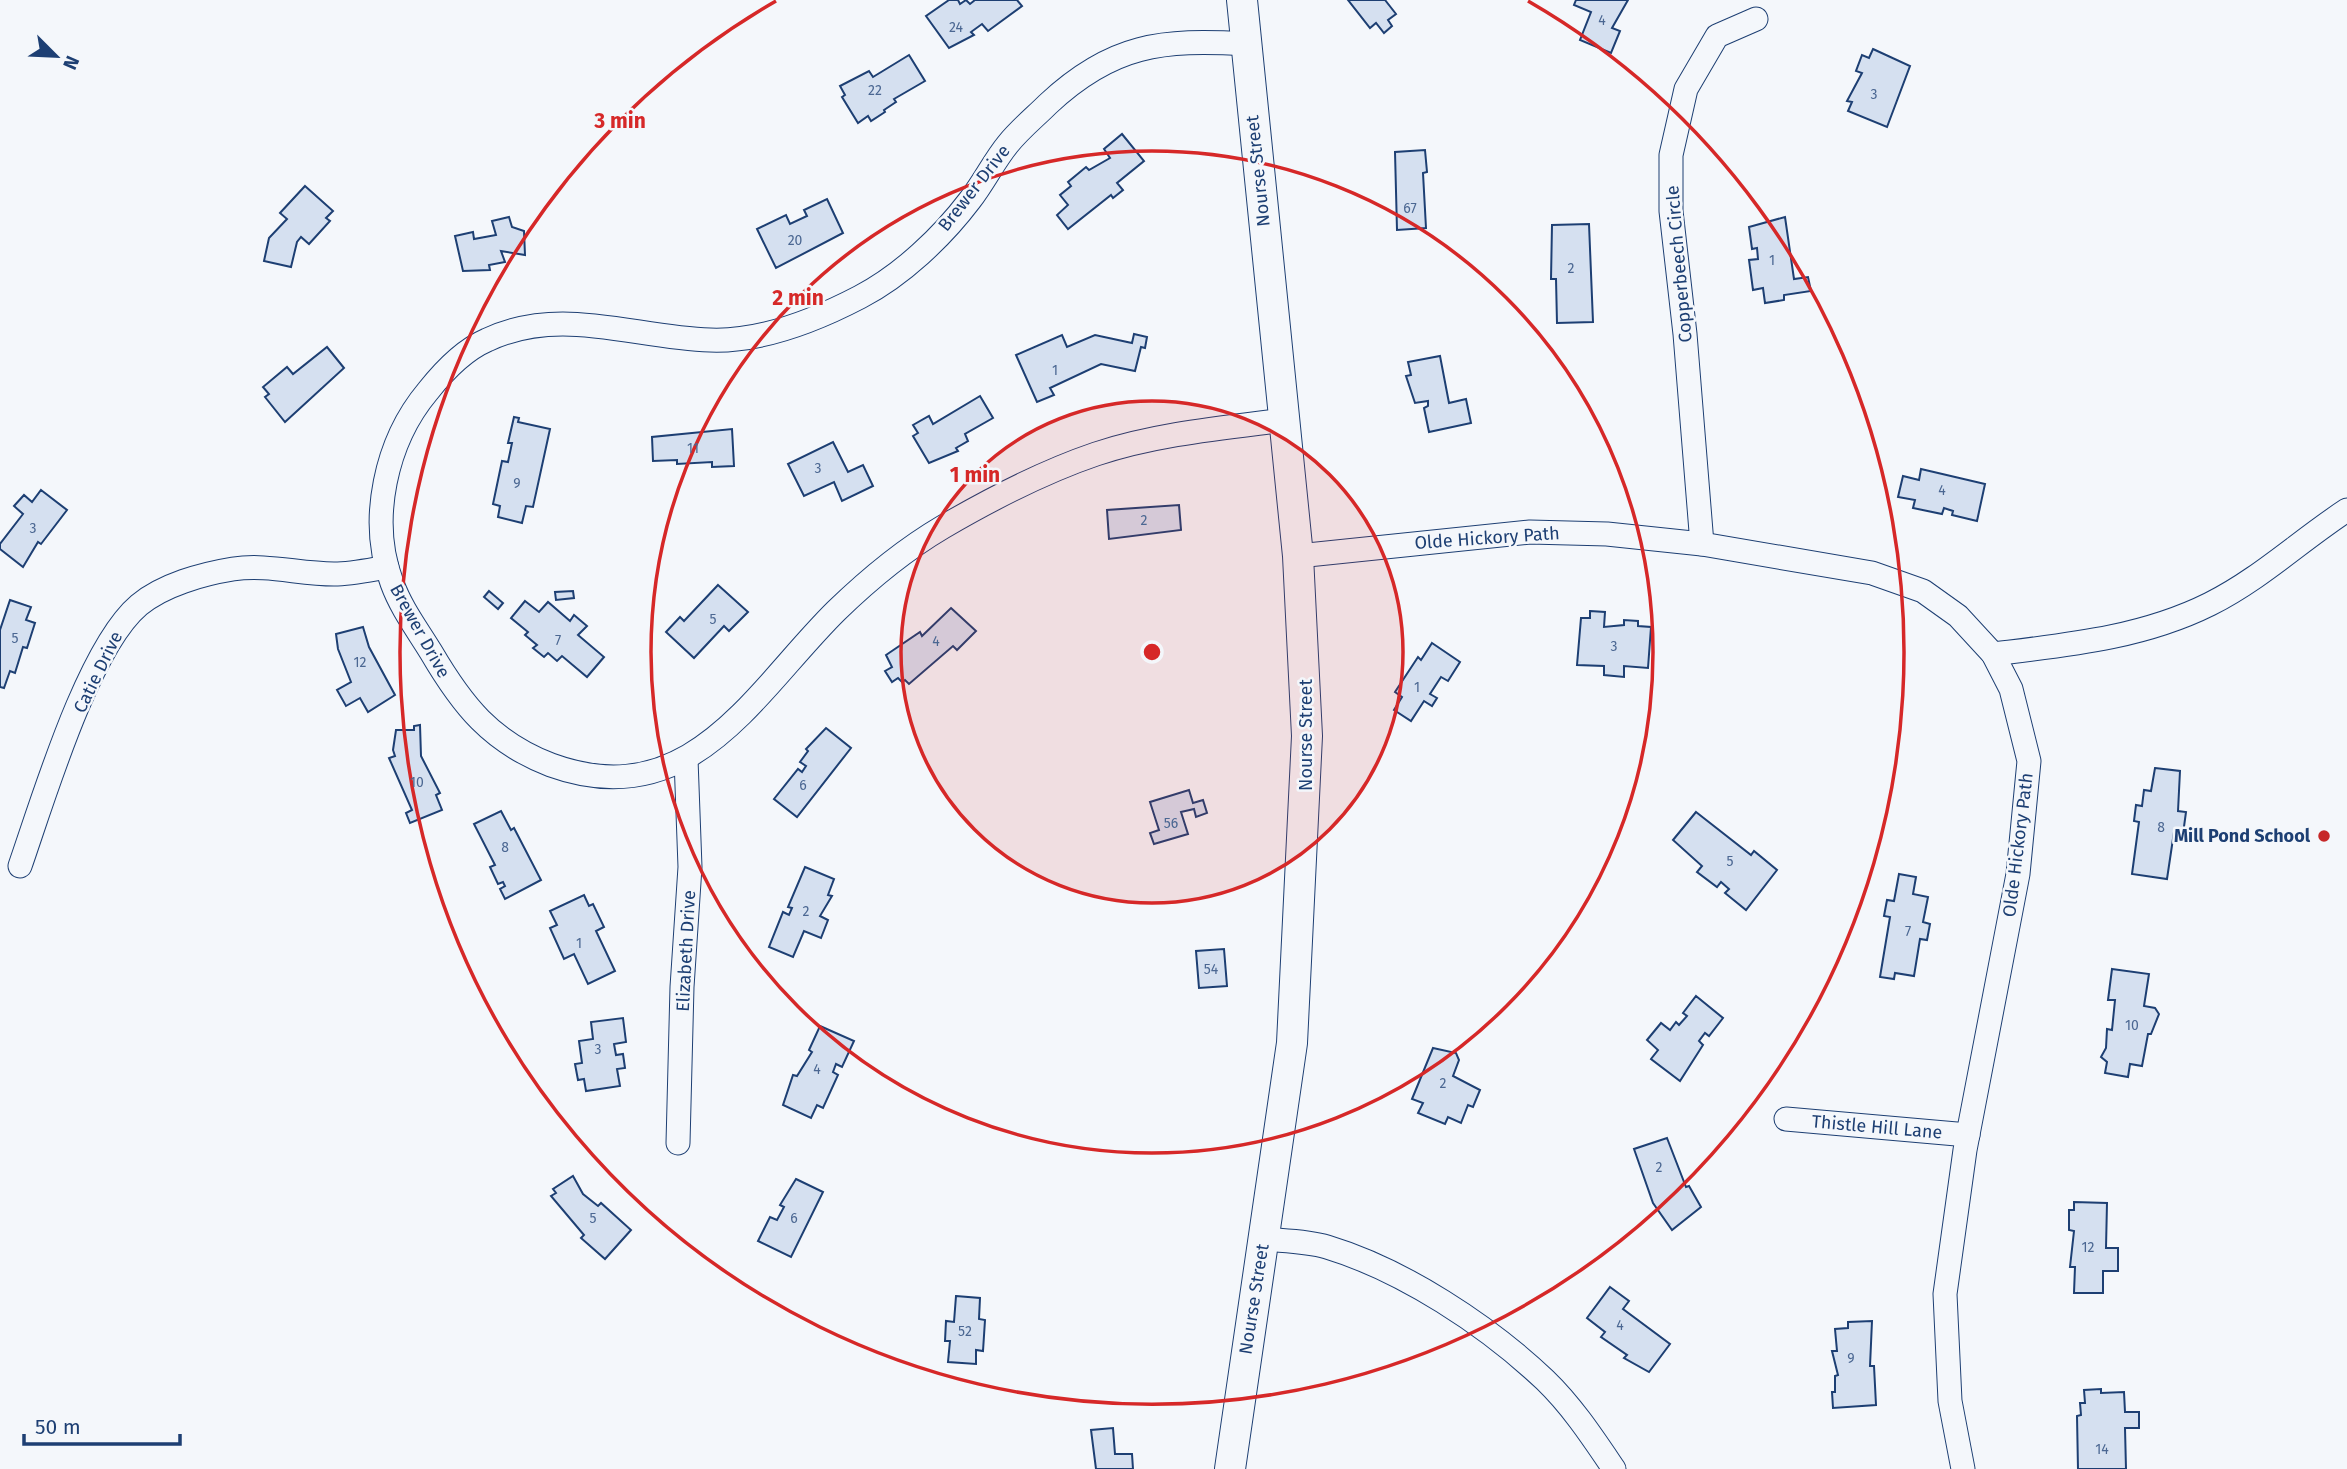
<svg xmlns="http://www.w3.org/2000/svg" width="2347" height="1469" font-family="'Fira Sans',sans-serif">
	<rect width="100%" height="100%" fill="#f4f7fb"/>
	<g fill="#d5e0f0" stroke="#1d3f73" stroke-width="2">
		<polygon points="949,0 958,0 960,4 966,0 970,4 975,0 1017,0 1022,6 988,31 982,24 971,32 974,35 949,48 926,16"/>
		<polygon points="1348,0 1385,0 1396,14 1388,20 1392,26 1384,33 1376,23 1370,28"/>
		<polygon points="1576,0 1628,0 1612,28 1620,31 1611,53 1580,40 1591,12 1574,5"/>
		<polygon points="1873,49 1910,66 1887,127 1848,111 1852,102 1847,101 1862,73 1856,71 1862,55 1869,58"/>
		<polygon points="909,55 925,81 894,99 896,102 884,110 885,112 871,121 868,116 858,123 842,97 845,95 840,86 869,71 873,77"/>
		<polygon points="1122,134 1144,161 1117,183 1123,190 1113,198 1111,195 1068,229 1057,215 1068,205 1060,195 1071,186 1068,182 1086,167 1089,170 1110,158 1104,149"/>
		<polygon points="1425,150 1427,172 1423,173 1426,228 1397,230 1395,152"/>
		<polygon points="305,186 333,211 326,218 330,221 309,244 301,237 297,242 291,267 264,261 269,238 287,219 280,213"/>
		<polygon points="827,199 843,233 776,268 757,229 786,215 790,224 807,216 804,210"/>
		<polygon points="509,217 512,227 524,231 525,255 501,251 505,262 489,265 490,270 463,271 455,236 473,232 474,239 496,235 492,221"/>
		<polygon points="1785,217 1794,279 1808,277 1811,291 1784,295 1784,300 1765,303 1763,288 1753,290 1749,260 1758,259 1757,248 1752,249 1749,227"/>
		<polygon points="1589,224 1593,322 1557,323 1556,279 1551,279 1552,225"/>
		<polygon points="1134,334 1147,337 1145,348 1141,347 1135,371 1101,364 1050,388 1054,395 1037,402 1016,355 1062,335 1067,347 1095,335 1132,343"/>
		<polygon points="327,347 344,368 285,422 265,397 269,394 263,387 287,367 293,374"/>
		<polygon points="1440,356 1449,403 1466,399 1471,423 1429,432 1424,408 1428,406 1428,401 1415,403 1406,376 1411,375 1408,362"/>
		<polygon points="980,396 993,418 965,434 968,441 956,448 958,451 929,463 913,436 918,433 913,425 929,416 933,424"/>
		<polygon points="514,417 519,418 518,422 550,429 533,507 526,506 522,523 498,517 500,506 493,504 502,461 508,462 512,443 508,443"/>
		<polygon points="732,429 734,466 712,467 712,462 677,464 677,460 653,461 652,437"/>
		<polygon points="833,442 848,472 863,465 873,486 842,501 834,482 804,496 788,464"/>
		<polygon points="1921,469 1985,484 1977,521 1952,515 1953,511 1944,508 1942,514 1913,508 1915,500 1898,497 1903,476 1919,480"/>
		<polygon points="41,490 67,510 41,544 38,542 23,567 0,549 0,544 23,514 14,506 24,495 32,502"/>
		<polygon points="1179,505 1181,530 1109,539 1107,510"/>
		<polygon points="718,585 748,612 729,631 724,626 694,658 666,632 680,617 684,621"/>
		<polygon points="489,591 503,603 498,609 484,597"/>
		<polygon points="573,591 574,598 556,600 555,592"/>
		<polygon points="10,600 31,607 26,620 35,623 27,648 23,647 15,673 10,671 4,688 0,687 0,630"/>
		<polygon points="525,601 539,612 548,602 570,621 574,615 587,626 578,635 604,657 587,677 562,656 557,661 548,653 544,657 533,648 537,645 525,635 528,632 511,618"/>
		<polygon points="951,608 976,631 957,650 953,646 909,684 905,680 902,682 898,678 892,682 885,671 892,667 886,655 920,632 922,636"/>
		<polygon points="1590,611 1605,612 1604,627 1624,625 1624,620 1638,621 1638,626 1651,627 1648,668 1624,666 1624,677 1604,675 1604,666 1577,665 1581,618 1590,618"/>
		<polygon points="363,627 369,647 395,695 368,712 360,698 346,706 337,690 351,682 338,649 336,634"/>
		<polygon points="1432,643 1460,662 1448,681 1441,677 1430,694 1437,698 1432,706 1424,701 1411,721 1394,710 1402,697 1395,692 1418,657 1421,660"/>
		<polygon points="420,725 421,756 440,793 436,795 442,810 410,823 406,813 412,810 389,758 395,756 393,750 396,730 414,730 414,726"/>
		<polygon points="826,728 851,748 797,817 774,799 798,769 802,772 806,766 800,762 808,751 806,749"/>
		<polygon points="2155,768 2180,771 2178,811 2186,812 2183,834 2174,832 2167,879 2132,874 2139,822 2134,821 2136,805 2142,806 2144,790 2151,791"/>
		<polygon points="1189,790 1193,803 1203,800 1207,813 1196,817 1194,809 1181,812 1188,834 1154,844 1150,833 1159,830 1150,802"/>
		<polygon points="501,811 511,830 514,828 541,880 505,899 500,889 505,886 503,882 498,884 490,867 495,865 474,824"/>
		<polygon points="1696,812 1751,855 1754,851 1777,870 1746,910 1725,893 1729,889 1721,882 1717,887 1697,872 1702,866 1673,840"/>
		<polygon points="805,867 834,879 828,895 832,896 820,916 828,920 821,938 804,931 793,957 769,947 783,912 789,915 792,908 788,907"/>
		<polygon points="1899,874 1916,877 1913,894 1928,897 1923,922 1930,924 1927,940 1920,939 1914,976 1895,973 1894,979 1880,977 1890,917 1884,916 1887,900 1894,901"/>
		<polygon points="584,895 589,906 593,904 604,927 596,931 615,971 588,984 574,954 564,959 550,928 557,925 550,911"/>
		<polygon points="1224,949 1227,986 1199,988 1196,951"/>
		<polygon points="2112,969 2149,974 2144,1006 2155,1008 2159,1014 2151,1034 2148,1034 2142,1066 2130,1064 2128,1077 2105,1073 2107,1062 2101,1057 2106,1048 2107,1029 2112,1030 2115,1000 2108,1000"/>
		<polygon points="1696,996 1723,1018 1709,1036 1705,1033 1699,1041 1703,1045 1680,1081 1651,1059 1658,1050 1647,1040 1661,1023 1670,1030 1676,1022 1679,1025 1687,1016 1683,1013"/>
		<polygon points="623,1018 626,1042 614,1044 616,1055 623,1054 625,1068 617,1069 620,1086 586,1091 584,1079 578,1080 575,1064 582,1063 579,1041 593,1039 591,1022"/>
		<polygon points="820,1026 854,1041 842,1067 836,1064 833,1072 838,1075 823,1108 817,1105 811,1118 783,1105 793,1075 797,1076 812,1052 809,1050"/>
		<polygon points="1433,1048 1456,1053 1459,1060 1453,1076 1480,1090 1473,1107 1468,1105 1461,1123 1448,1117 1445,1124 1418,1113 1423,1103 1412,1099"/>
		<polygon points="1667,1138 1686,1187 1689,1186 1701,1207 1672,1230 1653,1203 1634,1149"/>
		<polygon points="573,1176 583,1194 598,1206 601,1203 631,1230 605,1259 581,1238 584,1235 551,1196 556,1193 553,1189"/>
		<polygon points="796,1179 823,1192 791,1257 758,1241 770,1217 777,1220 784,1207 780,1205"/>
		<polygon points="2074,1202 2107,1203 2106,1248 2118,1248 2118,1271 2103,1271 2103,1293 2074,1293 2075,1267 2070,1267 2074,1231 2069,1230 2069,1210 2074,1210"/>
		<polygon points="1610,1287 1629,1301 1623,1309 1670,1344 1649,1372 1624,1358 1627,1355 1601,1337 1605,1332 1587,1318"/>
		<polygon points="956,1296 980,1298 979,1319 985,1320 983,1351 976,1350 976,1364 948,1362 950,1341 945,1341 946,1321 954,1322"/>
		<polygon points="1872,1321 1870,1366 1874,1366 1876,1405 1833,1408 1832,1392 1835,1392 1835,1376 1838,1375 1832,1351 1837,1351 1835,1329 1848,1328 1848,1322"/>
		<polygon points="2101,1389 2101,1393 2124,1392 2125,1412 2139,1412 2139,1428 2125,1428 2126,1469 2078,1469 2077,1416 2081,1415 2080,1403 2085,1403 2084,1390"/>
		<polygon points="1113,1428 1115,1454 1132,1454 1133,1469 1096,1469 1091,1430"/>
	</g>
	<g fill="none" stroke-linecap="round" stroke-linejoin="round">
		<defs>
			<g id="minor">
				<path d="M1246,44C1162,39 1112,44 1048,104C1035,117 1020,129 1008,144C994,161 984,182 970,200C942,237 902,275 860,297C816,320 761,342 710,340C634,338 561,305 487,340C464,350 443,372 428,391C386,441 368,520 392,583C401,608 417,629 431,652C462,705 491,742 551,765C691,816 754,692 836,611C869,579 904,550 943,527C991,499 1043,472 1096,454C1156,434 1222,428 1285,420"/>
				<polyline points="1702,544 1685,334 1671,211 1671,155 1686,89 1717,36 1756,19"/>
				<polyline points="1298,556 1530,532 1607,534 1702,544 1872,573 1923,591 1958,616 1993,654 2011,689 2029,761 2018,874 1965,1150 1945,1294 1950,1401 1963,1469"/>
				<path d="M1993,654C2067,645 2142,638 2210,604C2260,579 2301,540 2347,510"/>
				<path d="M20,866C43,800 88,648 139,605C163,585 202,574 233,569C268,564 299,574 334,574C351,574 369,570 387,567"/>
				<polyline points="1786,1119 1968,1135"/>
				<polyline points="678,1143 682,987 690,867 686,759"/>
				<path d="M1263,1239C1284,1241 1307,1241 1327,1247C1403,1270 1487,1325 1545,1380C1572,1406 1593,1438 1614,1469"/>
			</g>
			<polyline id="major" points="1230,1469 1292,1043 1307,736 1298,556 1242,0"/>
		</defs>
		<use href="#minor" stroke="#1d3f73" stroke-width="25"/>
		<use href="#major" stroke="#1d3f73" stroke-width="32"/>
		<use href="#minor" stroke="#f4f7fb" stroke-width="23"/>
		<use href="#major" stroke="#f4f7fb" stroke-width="30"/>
	</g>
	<circle cx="1152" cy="652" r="251" fill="#d62828" fill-opacity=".12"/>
	<g fill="none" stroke="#d62828" stroke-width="3.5">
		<circle cx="1152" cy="652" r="251"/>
		<circle cx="1152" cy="652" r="501"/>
		<path d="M1528 1A752 752 0 1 1 776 1"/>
	</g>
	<circle fill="#c62828" stroke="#f4f7fb" stroke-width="2.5" cx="2324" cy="836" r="7"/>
	<g text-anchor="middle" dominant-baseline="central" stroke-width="5" stroke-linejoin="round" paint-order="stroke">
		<g font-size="14" fill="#4b6792">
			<text x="1602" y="20">4</text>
			<text x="956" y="27">24</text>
			<text x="875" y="90">22</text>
			<text x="1874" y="94">3</text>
			<text x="1410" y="208">67</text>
			<text x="795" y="240">20</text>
			<text x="1772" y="260">1</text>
			<text x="1571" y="268">2</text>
			<text x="1055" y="370">1</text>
			<text x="693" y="448">11</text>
			<text x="818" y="468">3</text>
			<text x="517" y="483">9</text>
			<text x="1942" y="490">4</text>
			<text x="1144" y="520">2</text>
			<text x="33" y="528">3</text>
			<text x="713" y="619">5</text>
			<text x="15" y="638">5</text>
			<text x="558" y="640">7</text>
			<text x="936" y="641">4</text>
			<text x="1614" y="646">3</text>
			<text x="360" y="662">12</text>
			<text x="1417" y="687">1</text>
			<text x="417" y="782">10</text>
			<text x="803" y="785">6</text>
			<text x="1171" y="823">56</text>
			<text x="2161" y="827">8</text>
			<text x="505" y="847">8</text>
			<text x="1730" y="861">5</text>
			<text x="806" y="911">2</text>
			<text x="1908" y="931">7</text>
			<text x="579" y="943">1</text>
			<text x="1211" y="969">54</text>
			<text x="2132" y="1025">10</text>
			<text x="598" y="1049">3</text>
			<text x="817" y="1069">4</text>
			<text x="1443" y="1083">2</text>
			<text x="1659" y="1167">2</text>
			<text x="593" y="1218">5</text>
			<text x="794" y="1218">6</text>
			<text x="2088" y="1247">12</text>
			<text x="1620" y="1325">4</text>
			<text x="965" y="1331">52</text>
			<text x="1851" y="1358">9</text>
			<text x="2102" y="1449">14</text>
		</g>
		<g font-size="18" fill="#1d3f73" stroke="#f4f7fb">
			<text transform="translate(1258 171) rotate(-96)">Nourse Street</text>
			<text transform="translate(974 188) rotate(-52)">Brewer Drive</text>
			<text transform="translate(1679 264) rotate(-95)">Copperbeech Circle</text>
			<text transform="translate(1487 538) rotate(-4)">Olde Hickory Path</text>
			<text transform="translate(420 631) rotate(61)">Brewer Drive</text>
			<text transform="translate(98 672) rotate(-64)">Catie Drive</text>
			<text transform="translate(1306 735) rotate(-90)">Nourse Street</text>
			<text transform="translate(2018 845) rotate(-83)">Olde Hickory Path</text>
			<text transform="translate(686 951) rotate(-87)">Elizabeth Drive</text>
			<text transform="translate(1877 1127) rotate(5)">Thistle Hill Lane</text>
			<text transform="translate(1254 1299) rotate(-81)">Nourse Street</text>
		</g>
		<g font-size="18" font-weight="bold" fill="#1d3f73" stroke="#f4f7fb" text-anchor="end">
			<text x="2310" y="836">Mill Pond School</text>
		</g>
	</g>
	<circle cx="1152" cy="652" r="10" fill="#d62828" stroke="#f4f7fb" stroke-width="3.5"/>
	<g font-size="21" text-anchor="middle" font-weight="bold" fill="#d62828" stroke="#f4f7fb" stroke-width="5" stroke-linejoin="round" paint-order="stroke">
		<text x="620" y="128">3 min</text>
		<text x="798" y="305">2 min</text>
		<text x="975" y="482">1 min</text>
	</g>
	<g transform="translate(56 56) rotate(114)" stroke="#f4f7fb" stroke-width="5" paint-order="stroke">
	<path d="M0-5L12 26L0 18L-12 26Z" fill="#1d3f73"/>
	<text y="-10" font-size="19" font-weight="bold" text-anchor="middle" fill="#1d3f73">N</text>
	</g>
	<path d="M24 1434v10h156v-10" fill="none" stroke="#1d3f73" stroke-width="3.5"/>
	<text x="35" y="1434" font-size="21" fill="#1d3f73" stroke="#f4f7fb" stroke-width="5" paint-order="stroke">50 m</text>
</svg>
